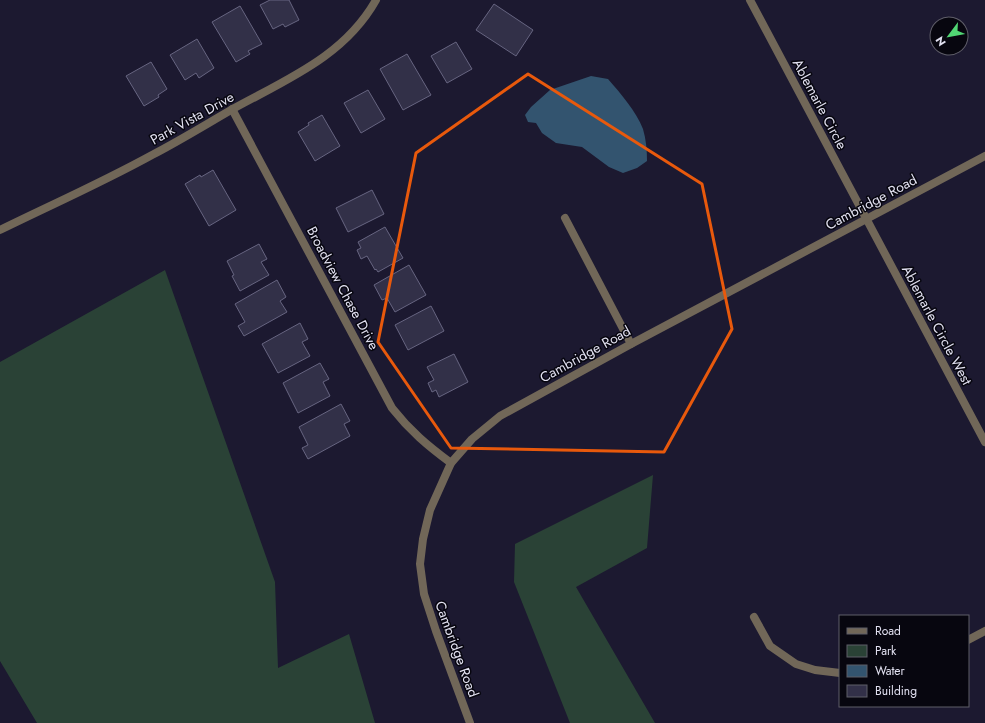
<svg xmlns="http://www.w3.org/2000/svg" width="985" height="723" font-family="Jost,sans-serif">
	<rect width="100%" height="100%" fill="#1c1930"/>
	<g fill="#2a4236">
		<polygon points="165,270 275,582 278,668 349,634 375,723 37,723 0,661 0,362"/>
		<polygon points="653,475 647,548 576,587 655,723 570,723 514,582 515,544"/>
	</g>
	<path fill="#33546f" d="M591,76L608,79C621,94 636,111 643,129C646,139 647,150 647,161L637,168L623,173L609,167L582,147L556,143L542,133L536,123L528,122L525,115L531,107L550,90Z"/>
	<g fill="#323048" stroke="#676581">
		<polygon points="270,0 289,0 299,20 285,27 283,24 273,29 260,5"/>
		<polygon points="494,4 533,30 516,56 476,30"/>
		<polygon points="240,6 262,44 248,51 250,54 236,62 212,22"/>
		<polygon points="197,39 214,68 199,78 196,73 185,80 170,55"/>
		<polygon points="456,42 472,69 447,83 431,56"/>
		<polygon points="407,54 431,95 403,110 380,69"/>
		<polygon points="151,62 167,89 158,95 159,97 144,106 126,76"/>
		<polygon points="368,90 385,119 361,133 344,103"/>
		<polygon points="322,115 340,146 315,161 298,132 309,125 308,123"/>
		<polygon points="213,170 236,210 209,226 185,184 200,175 201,177"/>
		<polygon points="372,190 384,214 348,232 336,208"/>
		<polygon points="385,227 403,258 378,272 376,269 375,270 367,256 361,259 357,250 361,248 358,242"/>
		<polygon points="259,244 267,259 261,262 269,275 240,291 232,276 234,275 227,261"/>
		<polygon points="409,265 426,295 395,312 387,298 382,300 374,285"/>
		<polygon points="277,280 286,297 280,301 287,312 244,336 238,326 245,322 235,304"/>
		<polygon points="431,306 444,331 408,350 395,325"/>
		<polygon points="300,323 308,339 302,342 310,356 278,373 262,344"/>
		<polygon points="454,354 468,382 439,397 436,390 432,392 428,383 434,380 427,367"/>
		<polygon points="320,363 329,379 323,382 330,396 298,413 283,383"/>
		<polygon points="341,404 350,421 344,424 350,436 308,459 302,448 308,445 299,427"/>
	</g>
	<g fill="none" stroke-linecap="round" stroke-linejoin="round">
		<g stroke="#716758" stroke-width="8">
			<polyline points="750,0 985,442"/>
			<path d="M232,109L392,408C410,431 428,446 451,463"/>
			<polyline points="565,218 631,344"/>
			<path d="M0,230C51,205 103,182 152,155C179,141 205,125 231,110C285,80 344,57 376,0"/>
			<polyline points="754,617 770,646 796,664 815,670 840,673"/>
			<polyline points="968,640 985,631"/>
			<polyline points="470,723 436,631 424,594 420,564 423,539 430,510 451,463 472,439 500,416 631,344 985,156"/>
		</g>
	</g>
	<path fill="none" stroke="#e8590c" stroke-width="3" stroke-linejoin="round" d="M528,74L702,184L732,329L664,452L451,448L378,342L416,153Z"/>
	<g text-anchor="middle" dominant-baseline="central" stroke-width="3" stroke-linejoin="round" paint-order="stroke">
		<g font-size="14" fill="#e2e1f1" stroke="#07060f">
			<text transform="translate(820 104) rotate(62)">Ablemarle Circle</text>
			<text transform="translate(192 118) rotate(-29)">Park Vista Drive</text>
			<text transform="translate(871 202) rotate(-28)">Cambridge Road</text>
			<text transform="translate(343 288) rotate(62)">Broadview Chase Drive</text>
			<text transform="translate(937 325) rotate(62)">Ablemarle Circle West</text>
			<text transform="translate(585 354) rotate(-29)">Cambridge Road</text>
			<text transform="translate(457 649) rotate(70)">Cambridge Road</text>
		</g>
	</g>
	<rect x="839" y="615" width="130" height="92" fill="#07060f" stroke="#5f5e69"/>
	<rect x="847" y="628" width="20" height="6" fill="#716758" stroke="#5f5e69"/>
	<text x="875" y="635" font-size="12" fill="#e2e1f1">Road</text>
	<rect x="847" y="645" width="20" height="12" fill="#2a4236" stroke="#5f5e69"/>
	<text x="875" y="655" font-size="12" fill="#e2e1f1">Park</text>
	<rect x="847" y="665" width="20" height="12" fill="#33546f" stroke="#5f5e69"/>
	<text x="875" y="675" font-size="12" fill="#e2e1f1">Water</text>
	<rect x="847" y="685" width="20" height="12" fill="#323048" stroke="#5f5e69"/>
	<text x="875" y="695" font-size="12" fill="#e2e1f1">Building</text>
	<g transform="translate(949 36) rotate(238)"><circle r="19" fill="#07060f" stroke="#5f5e69"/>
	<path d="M0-3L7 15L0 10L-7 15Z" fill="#51d674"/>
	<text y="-6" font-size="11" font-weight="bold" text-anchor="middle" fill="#e2e1f1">N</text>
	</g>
</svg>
